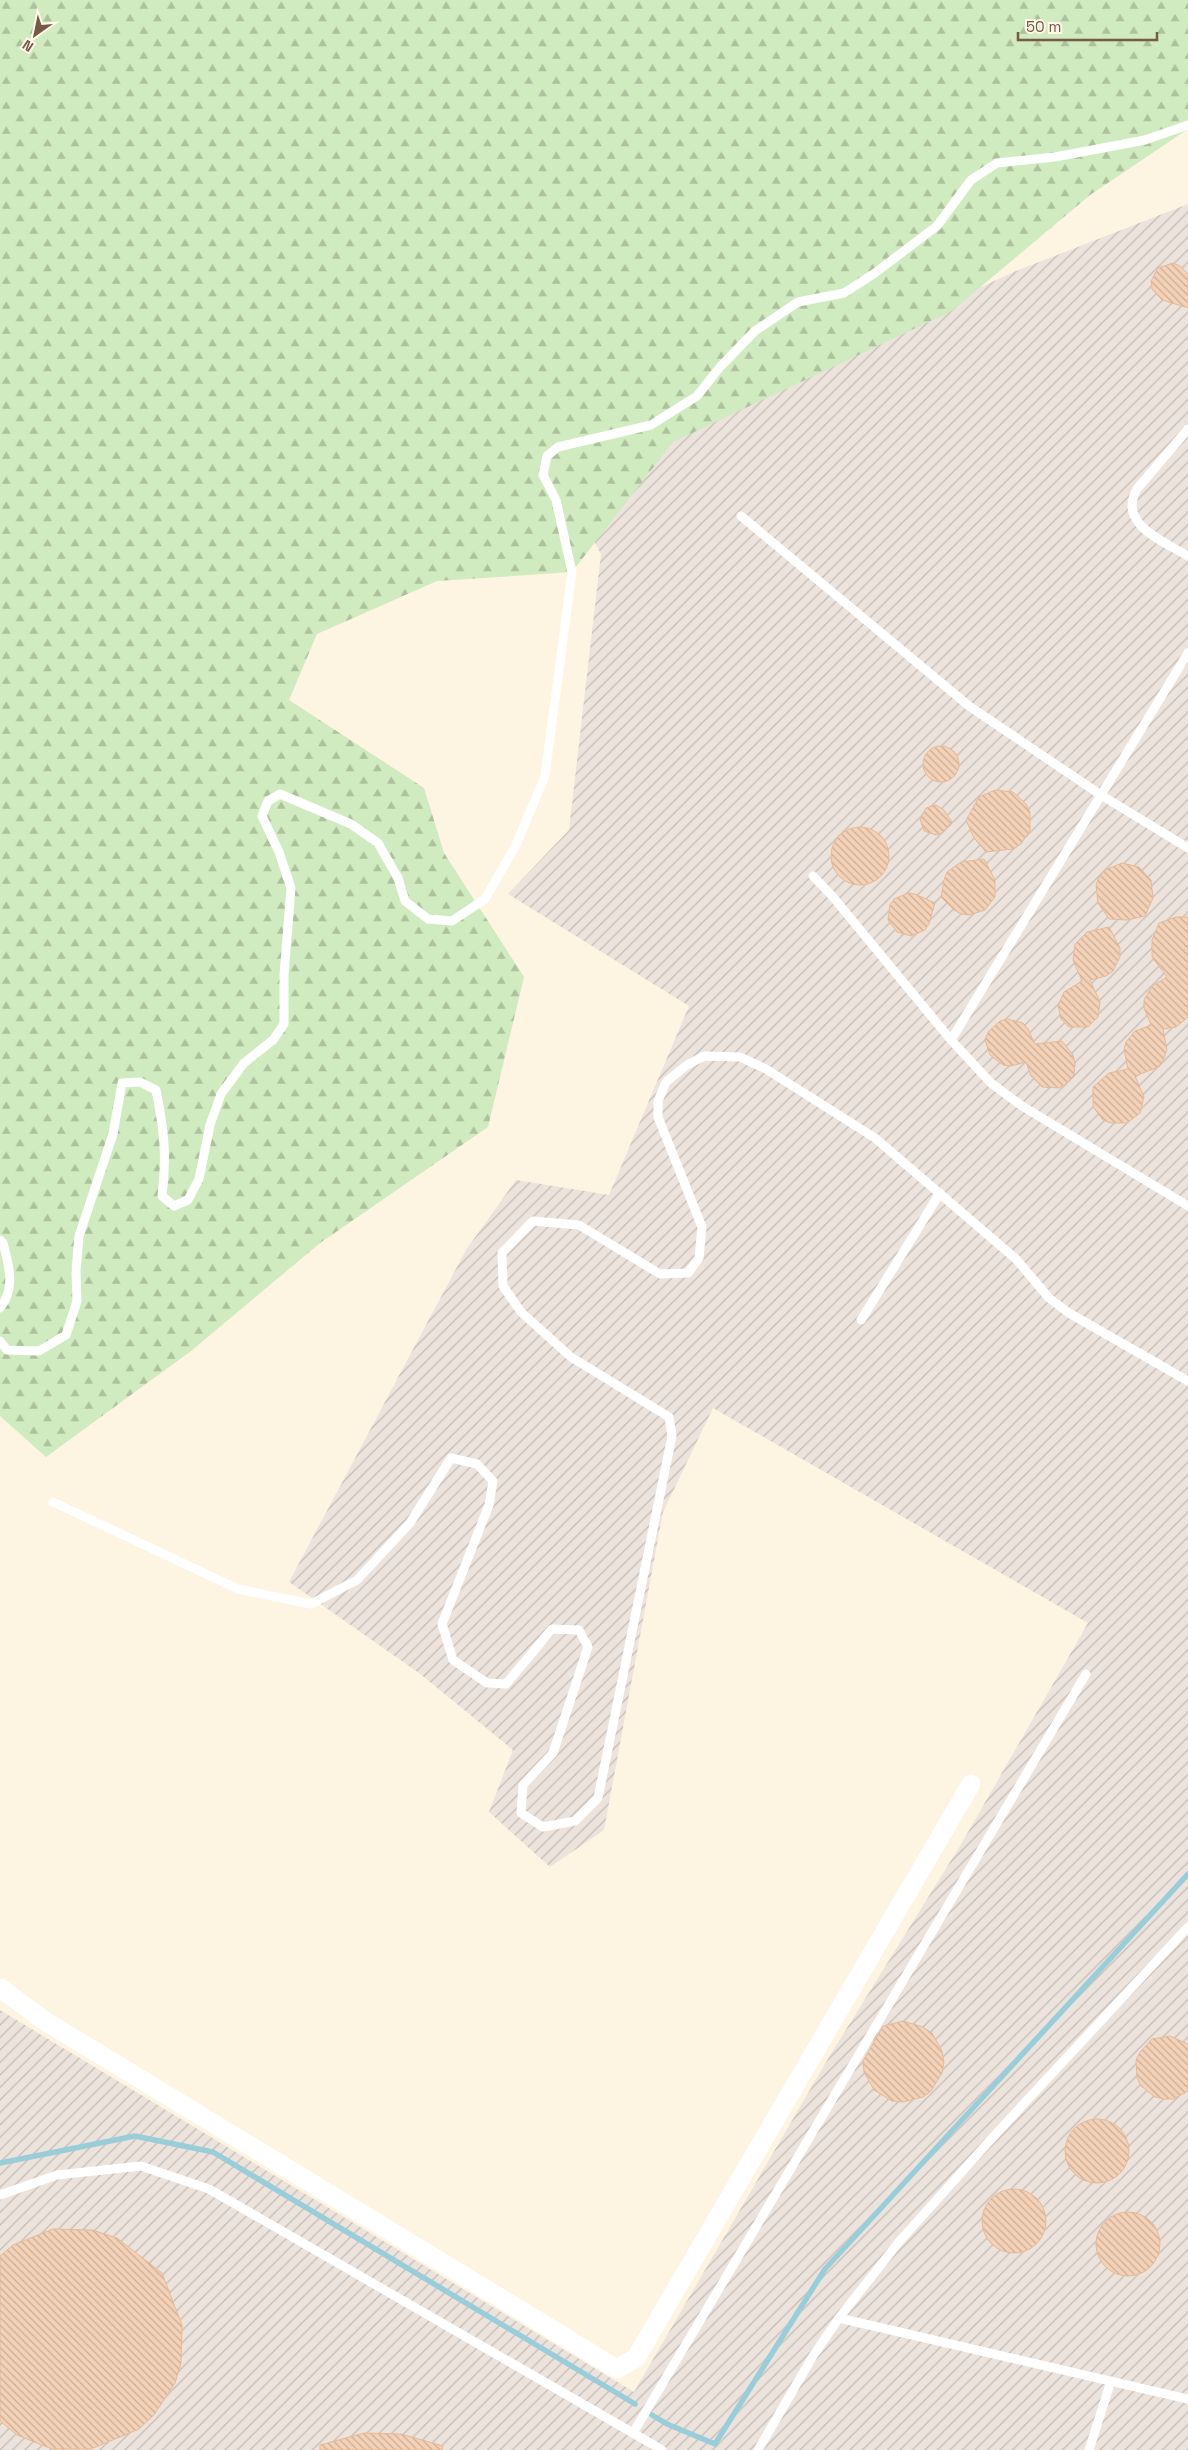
<svg xmlns="http://www.w3.org/2000/svg" width="1188" height="2450" font-family="'Space Grotesk',sans-serif">
	<defs>
		<pattern id="industrial-furrows" width="10" height="10" patternUnits="userSpaceOnUse" patternTransform="scale(1.25)"><rect width="10" height="10" fill="#ece4dc"/><path d="M-1 1l2-2M0 10L10 0M9 11l2-2" fill="none" stroke="#c4bcb4"/></pattern>
		<pattern id="forest-firs" width="22" height="20" patternUnits="userSpaceOnUse" patternTransform="scale(1.25)"><rect width="22" height="20" fill="#cfebbf"/><path d="M5 1l3.5 6h-7zM16 11l3.5 6h-7z" fill="#adc19d"/></pattern>
		<pattern id="building-back-hatch" width="6" height="6" patternUnits="userSpaceOnUse" patternTransform="scale(1.25)"><rect width="6" height="6" fill="#f4d2b7"/><path d="M-1 5l2 2M0 0l6 6M5-1l2 2" fill="none" stroke="#caad97"/></pattern>
	</defs>
	<rect width="100%" height="100%" fill="#fdf4e1"/>
	<polygon fill="url(#industrial-furrows)" points="1188,204 1188,2450 0,2450 0,2010 634,2392 829,2057 960,1846 1088,1623 713,1408 663,1512 604,1830 550,1867 489,1812 513,1750 419,1673 289,1582 466,1250 516,1180 609,1195 689,1006 508,894 569,830 601,554 565,486 657,436 1016,271"/>
	<polygon fill="url(#forest-firs)" points="0,0 1188,0 1188,129 1090,195 952,311 673,442 572,572 437,581 317,634 289,700 424,788 444,853 524,977 488,1127 320,1243 191,1351 46,1457 0,1416"/>
	<g fill="none" stroke-linecap="round" stroke-linejoin="round">
		<g stroke="#9acdda" stroke-width="5.5">
			<polyline points="0,2163 135,2136 213,2152 635,2404"/>
			<polyline points="652,2415 667,2424 715,2444 825,2269 1188,1874"/>
		</g>
	</g>
	<g fill="url(#building-back-hatch)" stroke="#e8b996">
		<polygon points="1173,263 1180,266 1188,274 1188,308 1162,300 1152,289 1151,281 1158,268"/>
		<circle cx="941" cy="764" r="18"/>
		<polygon points="995,790 1013,792 1026,804 1030,812 1030,830 1021,844 1013,849 986,852 974,838 966,820 979,797"/>
		<polygon points="936,805 944,810 952,822 942,833 936,835 924,831 920,819 926,808"/>
		<circle cx="860" cy="856" r="29"/>
		<polygon points="984,859 995,880 995,897 985,910 969,915 961,914 954,910 941,897 944,880 947,872 961,862"/>
		<polygon points="1122,863 1139,867 1151,880 1153,898 1145,916 1127,920 1109,919 1098,903 1096,885 1099,877 1105,870"/>
		<polygon points="908,893 915,894 935,903 929,924 925,930 911,936 897,932 888,920 890,905 894,899"/>
		<polygon points="1176,917 1188,917 1188,1017 1176,1027 1163,1029 1167,1050 1162,1063 1156,1068 1135,1076 1144,1097 1140,1113 1127,1123 1111,1123 1103,1120 1093,1107 1093,1087 1109,1073 1128,1069 1124,1049 1126,1042 1135,1031 1151,1025 1144,1008 1144,1000 1152,986 1167,977 1152,957 1152,940 1159,923"/>
		<polygon points="1109,927 1120,948 1120,957 1113,971 1106,976 1090,980 1100,1002 1098,1017 1088,1027 1069,1027 1061,1019 1058,1005 1064,992 1082,981 1073,960 1075,944 1087,932"/>
		<polygon points="1007,1019 1023,1023 1028,1029 1035,1044 1062,1041 1073,1055 1075,1063 1074,1075 1066,1084 1059,1088 1042,1087 1031,1076 1026,1062 1011,1066 1003,1065 990,1055 985,1040 988,1032 1000,1021"/>
		<polygon points="903,2021 923,2027 932,2033 942,2051 944,2062 942,2073 931,2091 923,2097 903,2102 892,2101 874,2090 864,2072 863,2061 883,2026"/>
		<polygon points="1170,2036 1188,2044 1188,2091 1173,2099 1164,2099 1155,2097 1141,2086 1137,2078 1136,2060 1140,2052 1152,2039"/>
		<circle cx="1097" cy="2151" r="32"/>
		<circle cx="1014" cy="2221" r="32"/>
		<circle cx="1128" cy="2244" r="32"/>
		<polygon points="53,2229 92,2230 117,2238 162,2273 182,2325 181,2363 175,2383 154,2415 139,2429 91,2449 52,2449 17,2435 0,2421 0,2256 13,2245"/>
		<polygon points="364,2433 401,2434 443,2446 442,2450 320,2450 320,2445"/>
	</g>
	<g fill="none" stroke-linecap="round" stroke-linejoin="round">
		<g stroke="#fff" stroke-width="9">
			<path d="M1188,429L1137,489C1117,524 1163,541 1188,556"/>
			<polyline points="741,516 969,706 1101,795 1188,848"/>
			<polyline points="813,876 833,897 951,1040 991,1083 1022,1106 1188,1206"/>
			<polyline points="951,1040 1188,653"/>
			<path d="M0,1240L3,1243C9,1266 16,1288 0,1308"/>
			<polyline points="861,1320 940,1193"/>
			<path d="M0,1341L7,1350L39,1351L66,1335L77,1301L76,1271L79,1236L113,1134L122,1083L140,1082L156,1090C164,1129 167,1157 162,1196L174,1206L188,1200L199,1179L210,1125L221,1094L244,1063L273,1040L284,1024V975L291,888L279,852L262,816L268,801L280,794L351,824L378,843L398,878L405,901L428,919L452,921L485,899L516,845L545,776L572,572L556,500L543,475L547,456L558,447L651,425L697,396L720,367L755,331L798,302L844,293L875,273L937,226L971,180L997,163L1055,157L1145,140L1188,125"/>
			<polyline points="53,1502 238,1589 311,1604 357,1580 410,1523 451,1458 477,1464 493,1481 489,1505 442,1624 453,1660 487,1683 506,1684 552,1629 579,1630 588,1647 553,1753 523,1785 521,1813 543,1827 575,1821 598,1798 672,1436 669,1417 571,1357 521,1312 503,1286 502,1253 533,1221 579,1225 660,1274 688,1273 699,1258 702,1227 658,1117 658,1101 666,1082 687,1065 704,1056 740,1057 766,1069 875,1138 1016,1259 1049,1298 1069,1313 1188,1381"/>
			<polyline points="0,2195 57,2175 141,2166 209,2189 633,2433 1086,1674"/>
			<polyline points="839,2318 1188,2399"/>
			<polyline points="633,2433 662,2450"/>
			<polyline points="758,2450 813,2356 839,2318 898,2243 993,2137 1188,1927"/>
			<polyline points="1089,2450 1111,2381"/>
		</g>
		<polyline stroke="#fff" stroke-width="19" points="0,1988 45,2021 617,2369 636,2358 971,1784"/>
	</g>
	<g transform="translate(35 35) rotate(213)" stroke="#fff7e8" stroke-width="4" paint-order="stroke">
	<path d="M0-4L9 19L0 12L-9 19Z" fill="#765946"/>
	<text y="-8" font-size="14" font-weight="bold" text-anchor="middle" fill="#765946">N</text>
	</g>
	<path d="M1018 32v8h139v-8" fill="none" stroke="#765946" stroke-width="2.5"/>
	<text x="1026" y="32" font-size="15" fill="#765946" stroke="#fff7e8" stroke-width="4" paint-order="stroke">50 m</text>
</svg>
